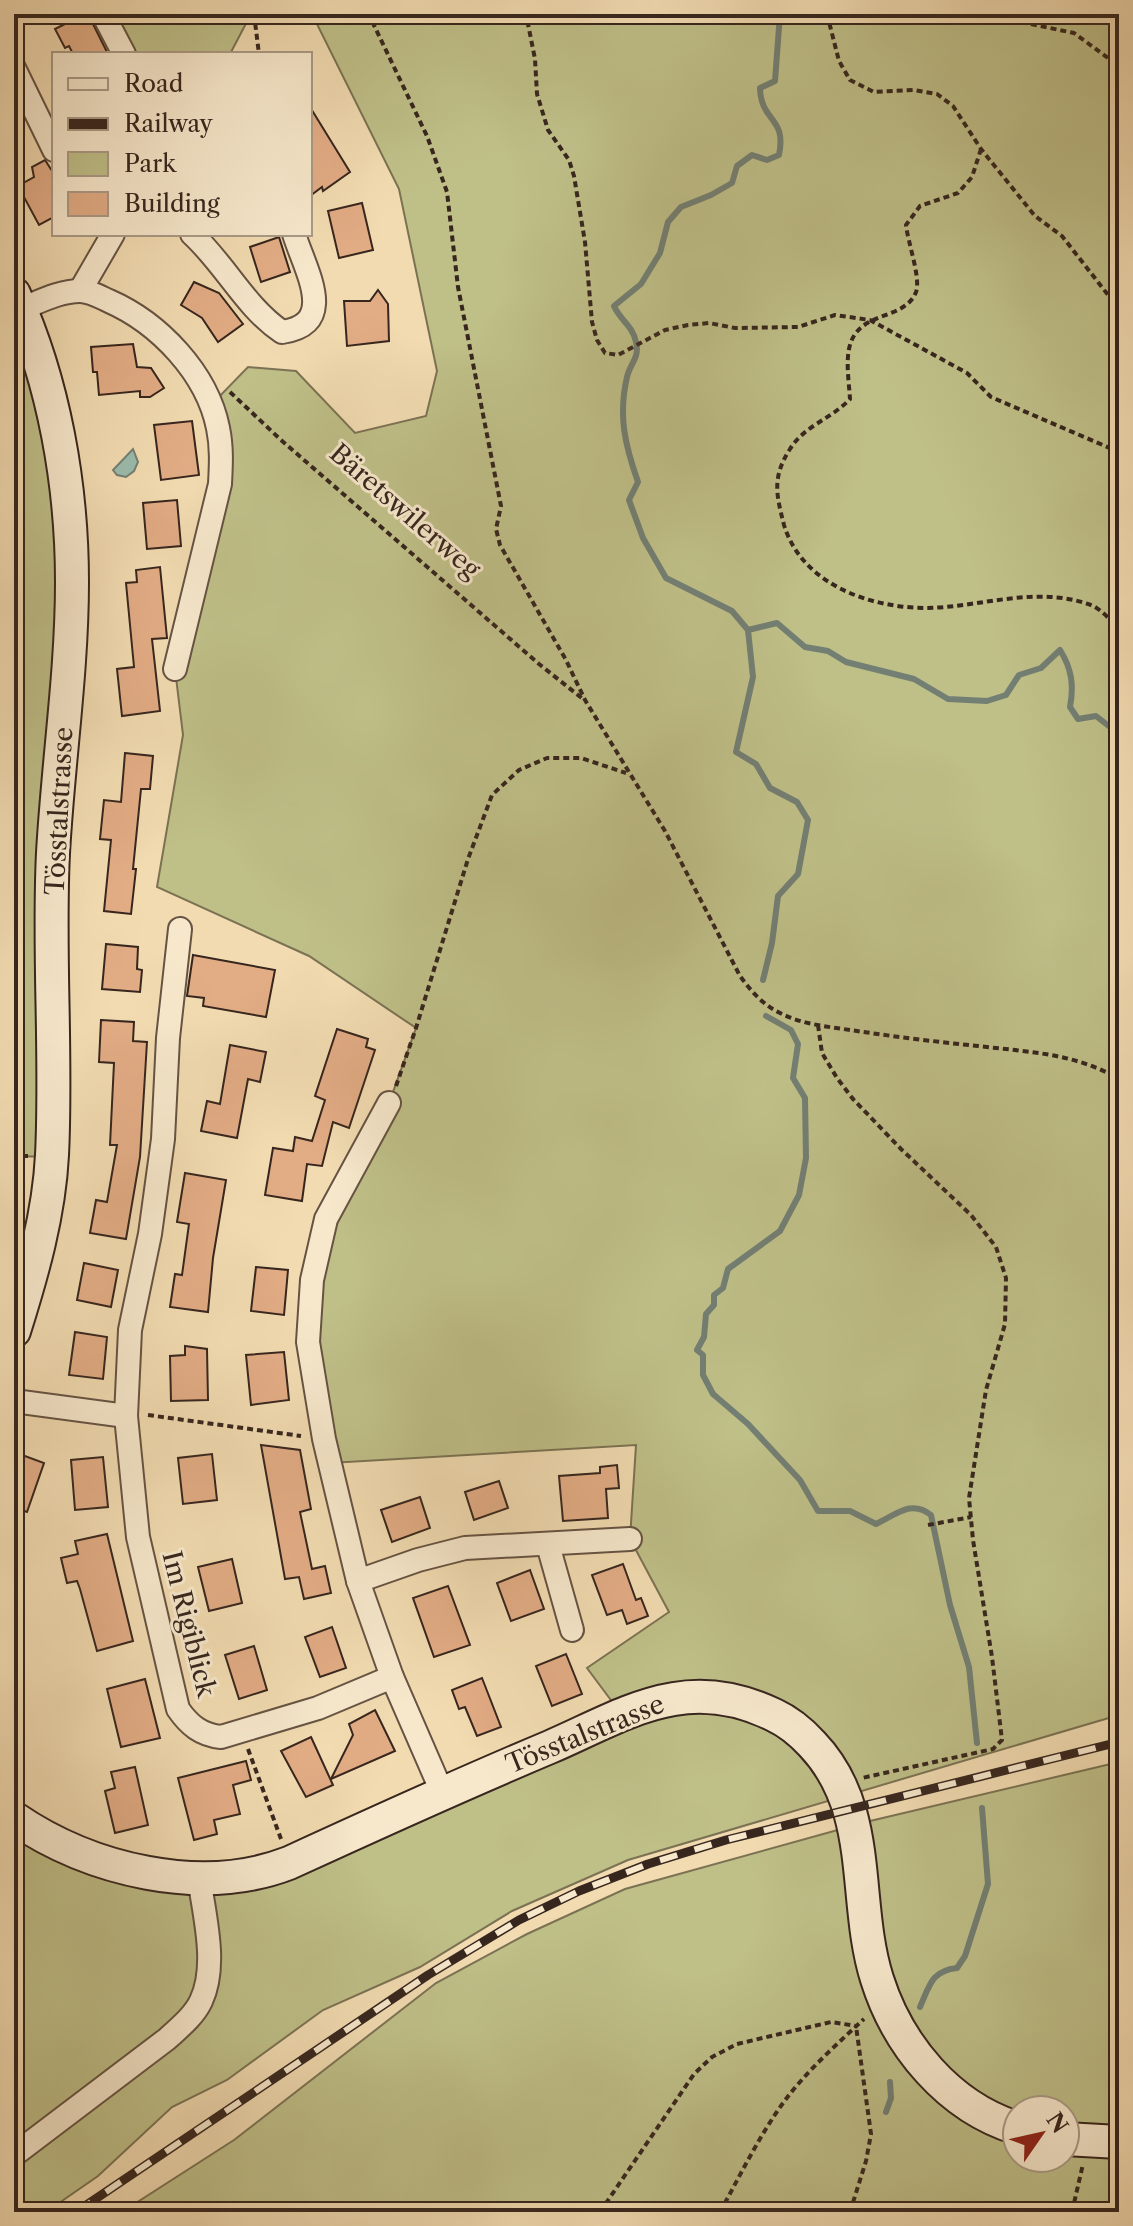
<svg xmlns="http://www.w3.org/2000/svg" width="1133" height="2226" font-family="'Libre Caslon Text',serif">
	<rect width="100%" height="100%" fill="#f2dbb1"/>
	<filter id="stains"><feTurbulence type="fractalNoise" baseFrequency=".0025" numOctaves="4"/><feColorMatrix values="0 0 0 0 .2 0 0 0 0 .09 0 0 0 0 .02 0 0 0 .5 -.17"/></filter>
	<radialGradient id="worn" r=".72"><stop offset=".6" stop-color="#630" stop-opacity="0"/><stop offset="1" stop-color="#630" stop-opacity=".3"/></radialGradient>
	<g fill="#bfbf88" stroke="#7b7253" stroke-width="2" fill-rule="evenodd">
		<polygon points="103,14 251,14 230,54 126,54"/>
		<polygon points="308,14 1119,14 1119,1715 628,1860 512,1911 420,1967 323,2010 227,2080 172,2107 98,2176 46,2212 24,2212 14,2204 14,1867 32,1830 228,1878 622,1715 587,1668 669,1612 630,1539 636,1445 330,1463 308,1342 326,1219 389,1103 416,1028 309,956 157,887 183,735 175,669 220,484 211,405 248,367 296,371 355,433 426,416 437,371 399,189 317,24"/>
		<polygon points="14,295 61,454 52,1157 14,1156"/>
		<path d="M1119,1762V2212H122L234,2140L436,1983L527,1934L625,1889L870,1821ZM1017,2110H1065V2158H1017Z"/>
	</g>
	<polygon fill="#9bbbac" stroke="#737f73" stroke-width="2" points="133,449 138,462 134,471 126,477 117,475 113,470"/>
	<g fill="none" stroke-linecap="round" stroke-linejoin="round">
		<g stroke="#737f73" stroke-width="6">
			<path d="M748,630L777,623L805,647L828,651L846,662L914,679L948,699L987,701L1006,695L1019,675L1041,668L1060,650C1072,669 1074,686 1070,707L1078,719L1096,716L1119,734"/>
			<path d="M763,980L772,943L778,896L798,874L808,820L797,802L770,788L756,764L736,752L753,677L748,630L732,611L666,578L643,538L629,500L638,482C625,445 618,416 627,377C630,363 640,358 636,342C633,326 620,320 614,306L641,284L660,253L668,222L681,207L711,195L732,183L737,166L752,155L767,160L779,155C787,116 761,123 760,88L775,81L780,14"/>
			<path d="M766,1016L791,1030L798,1044L793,1078L805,1098L806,1158L799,1195L780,1231L728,1269L723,1288L714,1295V1305L706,1314L704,1337L697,1350L703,1355V1375L713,1394L748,1424L800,1480L818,1511H850L876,1524C896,1515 911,1499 931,1515L950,1605L969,1667L977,1743"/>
			<path d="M920,2007C930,1985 931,1971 957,1968L965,1956L988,1884L982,1808"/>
			<polyline points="886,2112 891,2098 890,2082"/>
		</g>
	</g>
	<g fill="#e2ac85" stroke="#37261e" stroke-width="2">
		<polygon points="68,14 88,14 108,54 73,54 69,46 65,48 55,29 71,21"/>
		<polygon points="310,107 350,172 323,191 322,187 310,196"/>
		<polygon points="45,160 54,174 54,217 39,225 18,186 34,177 32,167"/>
		<polygon points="362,203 373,250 339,258 328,211"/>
		<polygon points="279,237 290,272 261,282 250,247"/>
		<polygon points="194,282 219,293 243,324 218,342 202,318 181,305"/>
		<polygon points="378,290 388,304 389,341 347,346 344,301 370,301"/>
		<polygon points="133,344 137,367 151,368 164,388 150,397 140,397 140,391 99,395 97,372 93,372 91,347"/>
		<polygon points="192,421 199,475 161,480 154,425"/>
		<polygon points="177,500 181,546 147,549 143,503"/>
		<polygon points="160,567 167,638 152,639 160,711 122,716 117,669 134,667 126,583 137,582 136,570"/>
		<polygon points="125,753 153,756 150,789 141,789 133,869 136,869 131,914 104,911 111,840 100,839 104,800 121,802"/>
		<polygon points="106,944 138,947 137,969 142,970 140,992 102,989"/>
		<polygon points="193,955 275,970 266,1017 203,1006 204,998 187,996"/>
		<polygon points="101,1020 134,1022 133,1041 147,1042 140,1157 126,1239 90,1233 96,1200 107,1202 117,1145 110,1145 114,1063 99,1062"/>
		<polygon points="337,1029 368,1039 366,1047 375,1050 349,1128 333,1122 322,1166 307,1164 302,1201 265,1195 273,1148 293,1151 295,1137 312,1141 325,1100 315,1096"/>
		<polygon points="230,1045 266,1052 260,1082 248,1079 237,1138 201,1131 207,1101 220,1104"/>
		<polygon points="185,1173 226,1180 213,1258 208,1312 170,1307 175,1274 182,1275 189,1224 177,1222"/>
		<polygon points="84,1263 118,1270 111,1307 77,1300"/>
		<polygon points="256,1267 288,1270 284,1315 251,1311"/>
		<polygon points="75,1332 107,1337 103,1379 69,1375"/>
		<polygon points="185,1346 207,1349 208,1400 171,1401 170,1356 185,1355"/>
		<polygon points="284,1352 289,1400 251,1405 246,1355"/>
		<polygon points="261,1445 300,1450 311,1509 300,1512 312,1569 325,1566 331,1593 304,1599 299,1577 285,1579"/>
		<polygon points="14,1452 44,1463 27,1512 14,1507"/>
		<polygon points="212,1454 217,1500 183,1504 178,1458"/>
		<polygon points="103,1457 108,1507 75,1510 71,1460"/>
		<polygon points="617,1465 619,1488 606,1489 608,1518 563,1521 559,1476 600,1473 600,1467"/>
		<polygon points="499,1481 508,1508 474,1520 465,1492"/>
		<polygon points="420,1497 430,1528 392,1542 381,1510"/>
		<polygon points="107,1534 133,1641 97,1651 80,1589 77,1581 67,1583 61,1558 78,1554 75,1541"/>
		<polygon points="232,1559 242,1603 209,1611 198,1567"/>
		<polygon points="623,1564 636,1600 641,1598 648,1616 627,1624 622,1610 607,1615 592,1575"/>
		<polygon points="530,1570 544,1609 511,1621 497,1583"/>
		<polygon points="448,1586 470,1645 434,1657 413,1598"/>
		<polygon points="332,1627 346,1668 320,1677 305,1637"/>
		<polygon points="254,1646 267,1690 239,1699 225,1655"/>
		<polygon points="566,1654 582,1694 552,1706 536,1666"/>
		<polygon points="482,1678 501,1727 477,1736 465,1707 459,1709 452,1690"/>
		<polygon points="145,1679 160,1738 121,1747 107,1689"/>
		<polygon points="375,1710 395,1751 331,1779 353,1735 349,1724"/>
		<polygon points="311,1737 333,1785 306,1797 281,1751"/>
		<polygon points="246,1761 251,1780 233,1785 240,1814 214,1820 217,1834 194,1840 178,1778"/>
		<polygon points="135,1767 148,1825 115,1833 105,1791 115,1788 111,1772"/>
	</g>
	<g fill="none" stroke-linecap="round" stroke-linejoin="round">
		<defs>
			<g id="minor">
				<polyline points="103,14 124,54"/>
				<polyline points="14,68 54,150"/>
				<path d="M192,234C225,264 245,307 282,332C339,324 305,270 294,234"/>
				<polyline points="80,291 113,234"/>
				<path d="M21,309C39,302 59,291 80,291C90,291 100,297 109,301C159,323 207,373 218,428C222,447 221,465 220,484L175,669"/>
				<path d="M180,929L168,1038L163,1139L150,1234L130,1330L126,1416L138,1537L178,1709C189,1725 201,1735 221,1737L318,1708L392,1677"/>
				<polyline points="389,1103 326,1219 312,1280 308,1342 324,1439 358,1581 392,1677 442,1792"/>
				<polyline points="14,1401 126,1416"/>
				<polyline points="548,1545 572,1630"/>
				<polyline points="358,1581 418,1560 465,1548 630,1539"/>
				<path d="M14,2155L167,2039C179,2028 194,2016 201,2001C218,1965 204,1915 199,1877"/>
			</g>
			<g id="secondary">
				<path d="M14,294C54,382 72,485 72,582C72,672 58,763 53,853C48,953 57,1054 52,1155C49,1215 32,1274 14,1331"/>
				<path d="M14,1818C90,1870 201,1897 289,1863C376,1823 462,1784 550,1747C590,1730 631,1706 674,1699C708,1693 743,1700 774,1715C789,1722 801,1732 812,1744C875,1810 852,1900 877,1979C898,2046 949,2107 1017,2128"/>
				<polyline points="1065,2139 1119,2142"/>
			</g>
		</defs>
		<use href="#minor" stroke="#665343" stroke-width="26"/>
		<use href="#secondary" stroke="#37261e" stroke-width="36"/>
		<g stroke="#37261e" stroke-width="4" stroke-dasharray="6 4" stroke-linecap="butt">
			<polyline points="254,14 259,54"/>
			<path d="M366,14L371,19L427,136L447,192L458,287L501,506L496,529L500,545L566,660L585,700L665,831L740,976C751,991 763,1005 780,1013C803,1025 831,1027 857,1031C897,1037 938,1042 978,1046C1028,1052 1075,1053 1119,1079"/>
			<polyline points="520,14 528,24 535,59 537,94 548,130 569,160 574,176 585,242 592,322 597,340 605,353 618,355 665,330 688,325 709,323 735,328 798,327 835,315 870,320 967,373 991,397 1119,452"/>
			<polyline points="827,14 839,61 850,80 874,92 914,90 937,94 953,106 981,149 1035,216 1062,236 1119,309"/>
			<polyline points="982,14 1074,33 1119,66"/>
			<polyline points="14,20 24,14"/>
			<path d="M981,149L972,177L958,193L920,206L906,225C908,243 921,278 916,292C904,322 857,309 849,349C846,364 849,383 850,399C831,419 804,426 790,449C772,477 776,494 784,525C802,584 869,608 927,608C982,607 1036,585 1091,605C1101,609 1111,621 1119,628"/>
			<polyline points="230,392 281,440 539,664 583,699"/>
			<polyline points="818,1025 822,1053 837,1078 853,1099 901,1149 971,1215 996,1247 1006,1278 1005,1324 986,1390 969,1498 973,1540 992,1657 1002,1740 993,1749 862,1778"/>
			<polyline points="396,1086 416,1028 468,859 492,795 519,770 547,758 581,758 626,773"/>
			<polyline points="14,1156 28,1156"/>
			<polyline points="148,1415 301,1436"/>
			<polyline points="928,1525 971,1517"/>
			<polyline points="248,1749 281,1839"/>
			<polyline points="600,2212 694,2074 712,2057 737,2044 831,2022 856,2026"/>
			<path d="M720,2212C741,2174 760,2134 786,2099C808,2070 837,2044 864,2019"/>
			<polyline points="850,2212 866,2161 871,2134 856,2026"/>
			<polyline points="1072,2212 1083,2164"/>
		</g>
		<use href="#minor" stroke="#f7e8cc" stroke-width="22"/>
		<use href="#secondary" stroke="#f7e8cc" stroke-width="32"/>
		<defs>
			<polyline id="rail" points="76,2212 428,1975 519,1920 579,1891 648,1864 726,1840 1119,1742"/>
		</defs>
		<use href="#rail" stroke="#37261e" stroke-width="9"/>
		<use href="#rail" stroke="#f7e8cc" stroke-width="6" stroke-dasharray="18" stroke-linecap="butt"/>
	</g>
	<g text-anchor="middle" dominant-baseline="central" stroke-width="6" stroke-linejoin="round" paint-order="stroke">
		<g font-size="26" fill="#37261e" stroke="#f7e8cc">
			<text transform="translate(405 511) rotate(41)">Bäretswilerweg</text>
			<text transform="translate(59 811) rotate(-87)">Tösstalstrasse</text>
			<text transform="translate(189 1624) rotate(76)">Im Rigiblick</text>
			<text transform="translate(585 1734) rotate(-22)">Tösstalstrasse</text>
		</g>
	</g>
	<rect width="1133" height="2226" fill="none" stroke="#f2dbb1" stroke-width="48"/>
	<rect x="16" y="16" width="1101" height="2194" fill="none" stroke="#37261e" stroke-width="4"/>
	<rect x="24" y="24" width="1085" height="2178" fill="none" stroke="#37261e" stroke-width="2"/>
	<rect x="52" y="52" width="260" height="184" fill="#f7e8cc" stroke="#aa9a86" stroke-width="2"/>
	<rect x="68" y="78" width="40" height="12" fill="#f7e8cc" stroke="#aa9a86" stroke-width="2"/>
	<text x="124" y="92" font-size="24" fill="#37261e">Road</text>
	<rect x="68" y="118" width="40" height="12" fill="#37261e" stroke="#aa9a86" stroke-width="2"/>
	<text x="124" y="132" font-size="24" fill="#37261e">Railway</text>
	<rect x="68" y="152" width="40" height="24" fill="#bfbf88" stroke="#aa9a86" stroke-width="2"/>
	<text x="124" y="172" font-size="24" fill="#37261e">Park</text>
	<rect x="68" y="192" width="40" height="24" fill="#e2ac85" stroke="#aa9a86" stroke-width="2"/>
	<text x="124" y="212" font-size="24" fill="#37261e">Building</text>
	<g transform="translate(1041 2134) rotate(56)"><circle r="38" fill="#f7e8cc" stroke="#aa9a86" stroke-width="2"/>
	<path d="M0-6L14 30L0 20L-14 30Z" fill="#8f2418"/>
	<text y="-12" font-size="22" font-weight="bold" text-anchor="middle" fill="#37261e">N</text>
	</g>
	<rect width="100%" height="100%" filter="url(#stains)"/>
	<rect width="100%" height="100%" fill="url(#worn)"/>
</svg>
